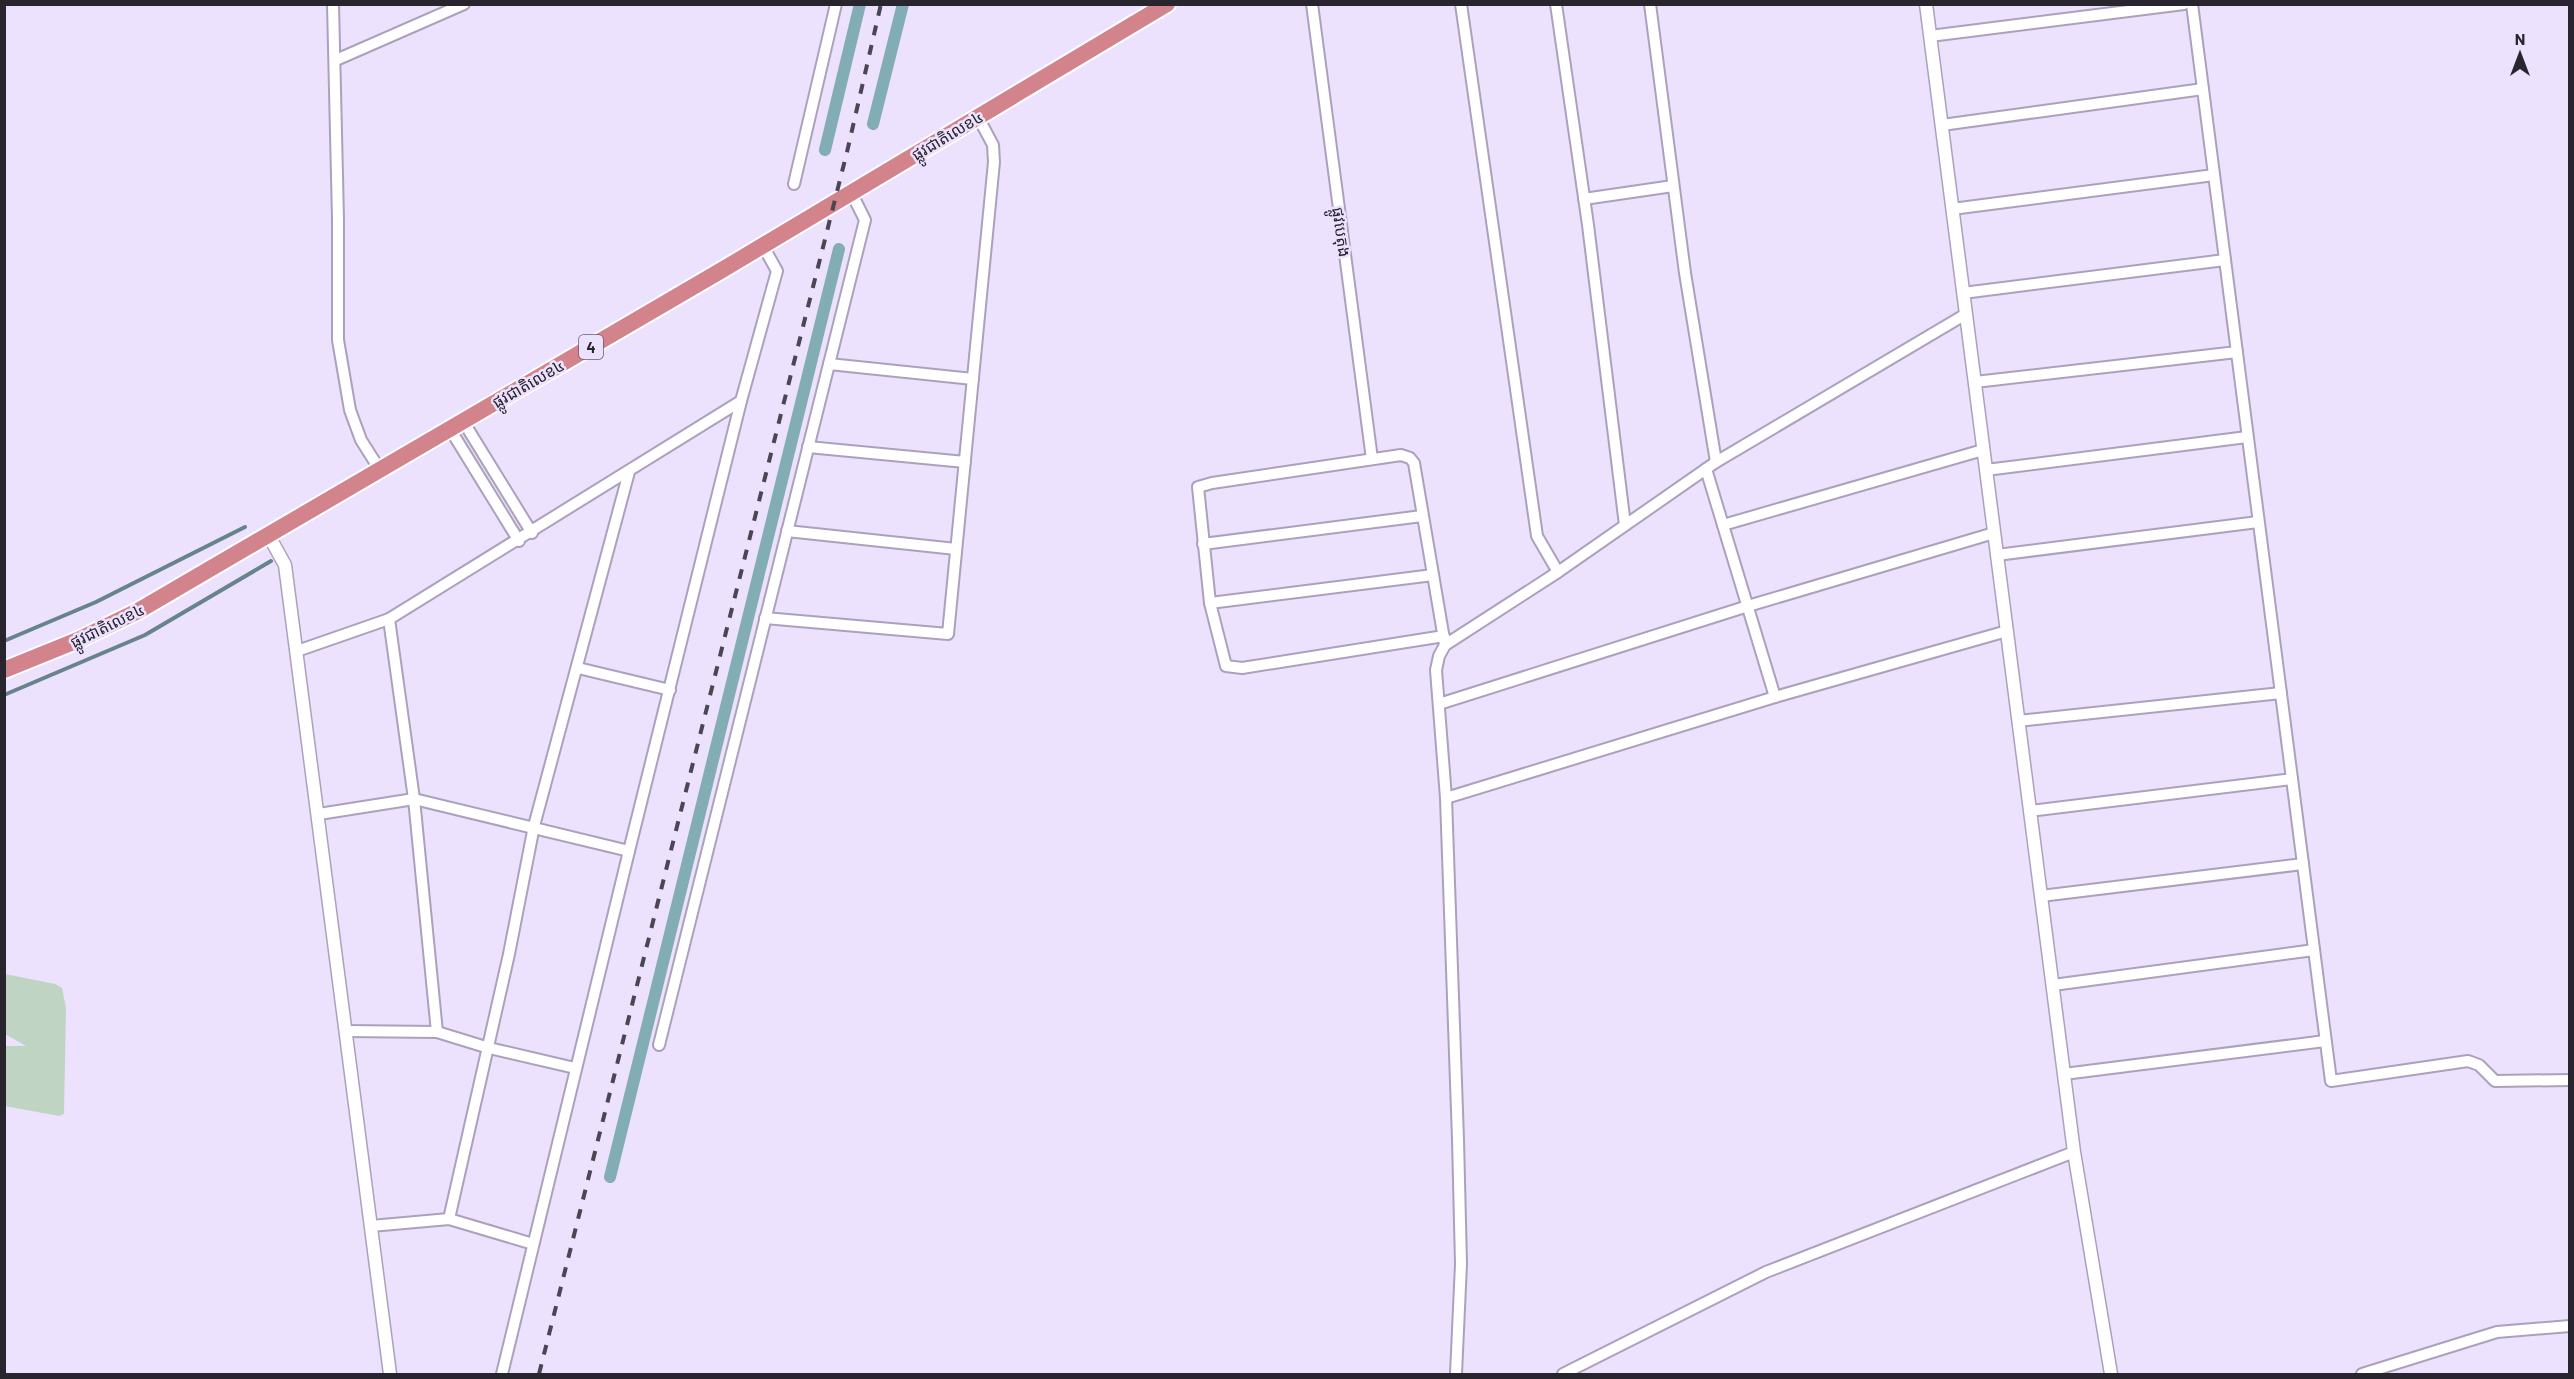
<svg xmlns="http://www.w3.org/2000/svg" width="2574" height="1379" font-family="Barlow,'Noto Sans Khmer',sans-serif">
	<rect width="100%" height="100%" fill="#ece2fe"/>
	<polygon fill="#c0d4c3" points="5,974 55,984 62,988 66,1008 64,1114 59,1116 5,1106 5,1046 26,1046 5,1034"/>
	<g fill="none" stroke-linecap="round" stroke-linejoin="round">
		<g stroke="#67848c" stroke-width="4">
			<polyline points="4,641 96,602 245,527"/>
			<polyline points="4,695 145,635 271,561"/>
		</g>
		<g stroke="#82adb4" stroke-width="12">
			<polyline points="873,124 903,4"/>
			<polyline points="825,150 860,4"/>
			<polyline points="610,1177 839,249"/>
		</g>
		<defs>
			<g id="minor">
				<polyline points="333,4 338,219 338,340 350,410 361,440 380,470"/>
				<polyline points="1312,4 1372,459"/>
				<polyline points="1461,4 1537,536 1558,572"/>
				<polyline points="1556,4 1588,225 1625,525"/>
				<polyline points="1650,4 1685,273 1716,462"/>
				<polyline points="2192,4 2331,1081 2468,1061 2479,1065 2495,1081 2570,1080"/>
				<polyline points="1930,36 2184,4"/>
				<polyline points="336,60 464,4"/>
				<polyline points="1942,125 2203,89"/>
				<polyline points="794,184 836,4"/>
				<polyline points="1584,199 1673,186"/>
				<polyline points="1952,209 2214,175"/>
				<polyline points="1963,293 2225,260"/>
				<polyline points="829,364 973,379"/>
				<polyline points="1975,382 2237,352"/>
				<polyline points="463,421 532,533"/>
				<polyline points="450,429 519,541"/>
				<polyline points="808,447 965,462"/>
				<polyline points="1706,469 1775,697"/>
				<polyline points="1986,470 2247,437"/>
				<polyline points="1723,525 1983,450"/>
				<polyline points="787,531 956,549"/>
				<polyline points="1203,544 1422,516"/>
				<polyline points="1997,555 2258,522"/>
				<polyline points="1210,603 1433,575"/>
				<polyline points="765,618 948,634 994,162 993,145 978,117"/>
				<polyline points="1444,636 1242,668 1226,666 1210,603 1198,487 1212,483 1401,455 1410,458 1414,463 1445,645"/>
				<polyline points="297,651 389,619"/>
				<polyline points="578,668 670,690"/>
				<polyline points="1439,704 1748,606 1994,533"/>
				<polyline points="2018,721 2281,693"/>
				<polyline points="1446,798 1775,697 2007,631"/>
				<polyline points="2030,811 2292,779"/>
				<polyline points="319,814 414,799 629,851"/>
				<polyline points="2041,896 2303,864"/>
				<polyline points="2053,985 2314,950"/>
				<polyline points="346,1031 437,1032 489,1048 575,1068"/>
				<polyline points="437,1032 414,799 389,619 741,401"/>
				<polyline points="659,1045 865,220 851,192"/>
				<polyline points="2064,1074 2325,1041"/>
				<polyline points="449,1219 509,954 534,826 629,472"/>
				<polyline points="371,1226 449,1219 533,1244"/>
				<polyline points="502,1374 629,851 741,401 777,271 762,244"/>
				<polyline points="1456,1374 1461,1264 1458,1139 1446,798 1436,670 1439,656 1445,645 1558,572 1716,462 1966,314"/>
				<polyline points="1563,1374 1766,1272 2074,1152"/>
				<polyline points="2362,1374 2497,1332 2570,1326"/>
			</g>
			<g id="tertiary">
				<polyline points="1926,4 2074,1152 2111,1374"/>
				<polyline points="269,536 285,565 390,1374"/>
			</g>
			<polyline id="trunk" points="4,670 78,640 138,611 722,270 1167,4"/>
		</defs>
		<use href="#minor" stroke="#aca1bc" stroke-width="14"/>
		<use href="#tertiary" stroke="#aca1bc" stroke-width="15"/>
		<use href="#trunk" stroke="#fff" stroke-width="20"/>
		<use href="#minor" stroke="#fff" stroke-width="10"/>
		<use href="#tertiary" stroke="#fff" stroke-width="12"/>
		<use href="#trunk" stroke="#d2838b" stroke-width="16"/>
		<polyline stroke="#4b4654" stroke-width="4" stroke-dasharray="10 10" stroke-linecap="butt" points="539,1374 847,152 881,4"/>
	</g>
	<g text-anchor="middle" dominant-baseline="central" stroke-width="5" stroke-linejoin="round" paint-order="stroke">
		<rect fill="#ece2fe" stroke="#645e6d" stroke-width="1.5" x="579" y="335" width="24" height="24" rx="4.5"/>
		<g font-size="15" font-weight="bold" fill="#29252f">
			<text x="591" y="347">4</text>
		</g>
		<g font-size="16" fill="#29252f" stroke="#ece2fe">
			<text transform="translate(947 135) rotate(-31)">ផ្លូវជាតិលេខ៤</text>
			<text transform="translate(1342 232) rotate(82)">ផ្លូវបេតុង</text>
			<text transform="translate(528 383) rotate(-30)">ផ្លូវជាតិលេខ៤</text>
			<text transform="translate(107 625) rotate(-26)">ផ្លូវជាតិលេខ៤</text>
		</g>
	</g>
	<rect width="2574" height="1379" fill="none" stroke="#29252f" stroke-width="12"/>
	<g transform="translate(2520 54)" stroke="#ece2fe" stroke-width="4.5" paint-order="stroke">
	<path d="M0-4.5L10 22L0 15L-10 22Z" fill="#29252f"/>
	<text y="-9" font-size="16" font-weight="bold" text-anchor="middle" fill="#29252f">N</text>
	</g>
</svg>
